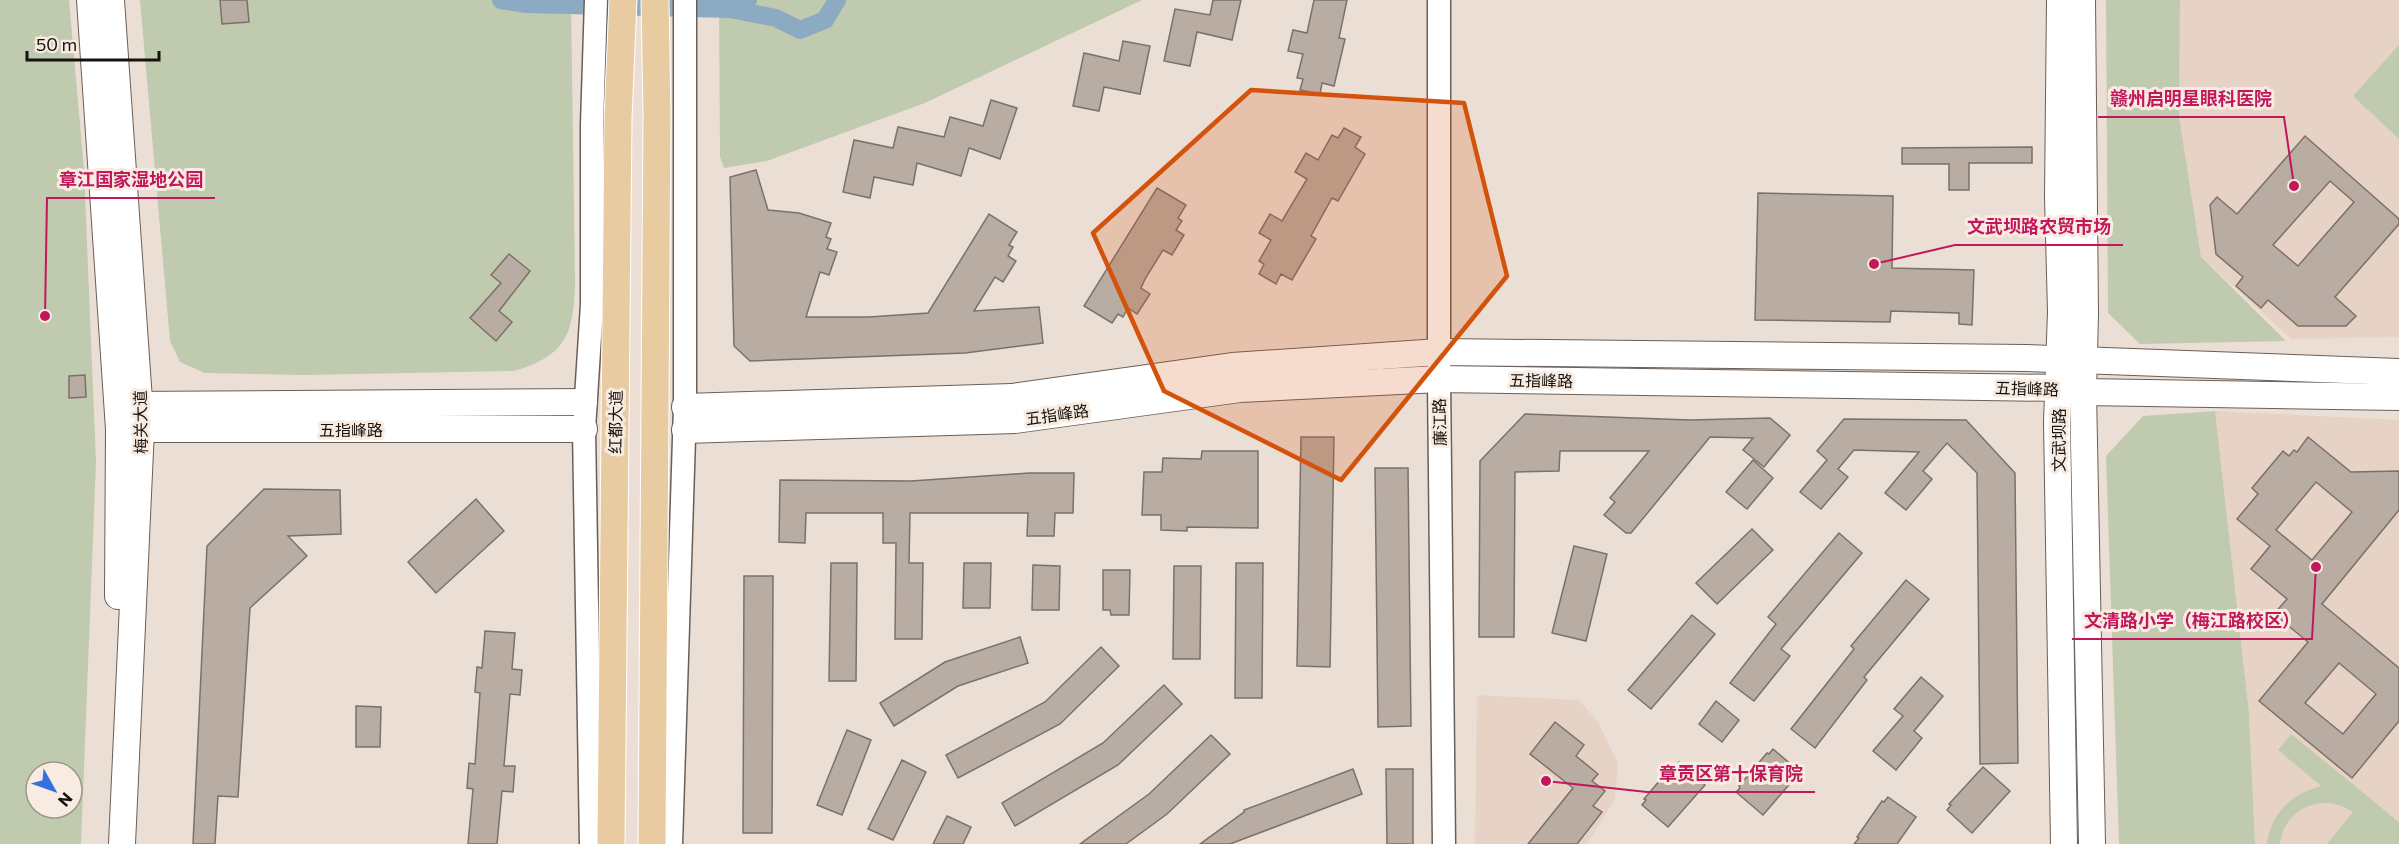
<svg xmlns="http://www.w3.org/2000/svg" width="2399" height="844" font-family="Commissioner,'Noto Sans SC',sans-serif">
	<rect width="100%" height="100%" fill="#ebdfd5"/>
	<g fill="#e6d3c5">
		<polygon points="2180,0 2399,0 2399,337 2291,339 2201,257 2179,116"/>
		<polygon points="2215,411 2399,420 2399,844 2255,844 2249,713"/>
		<polygon points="1477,695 1578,700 1597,720 1618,763 1615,799 1587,844 1475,844"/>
	</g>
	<g fill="#c0caae" fill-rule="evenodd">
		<path d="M0,0H69L84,170L96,462L81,844H0ZM36,772H72V808H36Z"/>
		<path d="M140,0H571L575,282C574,333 566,356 514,371L303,375L205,373L180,362L170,341Z"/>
		<polygon points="719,0 1142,0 925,103 767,161 724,168 720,157"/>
		<polygon points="2106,0 2180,0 2179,116 2201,257 2286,341 2140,344 2108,313"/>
		<polygon points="2399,45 2399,139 2353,96"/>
		<polygon points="2215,411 2249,713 2255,844 2119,844 2106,456 2143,416"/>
		<path d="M2291,734L2399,822V844H2327L2353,812C2324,792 2284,807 2280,844H2267C2271,813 2291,794 2321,786L2278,750Z"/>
	</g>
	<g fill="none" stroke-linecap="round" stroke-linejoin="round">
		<g stroke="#8caac2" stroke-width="18">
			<polyline points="501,0 526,4 730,9 748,0"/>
			<polyline points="730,9 776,18 800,30 825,20 837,0"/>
		</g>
	</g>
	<g fill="#b8aca3" stroke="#7c7169" stroke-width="1.5" fill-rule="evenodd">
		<polygon points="220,0 247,0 249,22 222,24"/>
		<polygon points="1213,0 1241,0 1232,40 1197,32 1190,66 1164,61 1175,9 1210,15"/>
		<polygon points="1314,0 1347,0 1339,38 1345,39 1334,86 1322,83 1320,94 1300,90 1303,79 1297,78 1303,54 1288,51 1293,30 1307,33"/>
		<polygon points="1123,41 1150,46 1140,94 1104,87 1099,111 1073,106 1084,53 1119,61"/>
		<polygon points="991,100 1017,108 1000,159 969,148 961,176 917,163 913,185 874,177 870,198 843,192 854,140 893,148 898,127 944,137 950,117 983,126"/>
		<polygon points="1344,128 1361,137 1355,147 1365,154 1338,201 1332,198 1311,236 1316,239 1292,280 1281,274 1276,284 1259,274 1264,264 1259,261 1271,240 1259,233 1270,214 1282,221 1307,179 1295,172 1306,153 1318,160 1332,135 1338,138"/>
		<path d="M2305,136L2399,219V224L2335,297L2356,316L2346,326H2298L2268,300L2261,308L2236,286L2243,277L2216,254L2210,205L2217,197L2237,214ZM2330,181L2354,202L2298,266L2273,245Z"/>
		<polygon points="2032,147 2032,163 1969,163 1969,190 1949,190 1949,164 1902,164 1902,148"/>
		<polygon points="756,170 768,210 799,213 831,223 826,237 831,239 827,249 837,252 829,275 820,272 806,317 869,317 928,313 989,214 1017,232 1009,245 1013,247 1008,256 1016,261 1003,282 995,277 974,311 1039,307 1043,343 965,353 750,361 734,346 730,177"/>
		<polygon points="1157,188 1186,205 1178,218 1182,221 1176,230 1184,235 1172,255 1163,250 1145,279 1141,288 1150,294 1137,314 1128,308 1123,317 1118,314 1112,323 1084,306"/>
		<polygon points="1758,193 1893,196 1892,268 1974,270 1972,325 1959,324 1959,313 1891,311 1890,322 1755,320"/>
		<polygon points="509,254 530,271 499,311 512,322 496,341 470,318 501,283 491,275"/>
		<polygon points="85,375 86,397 69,398 69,376"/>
		<polygon points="1525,414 1690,420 1770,418 1790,435 1764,467 1743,450 1753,438 1710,437 1631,533 1626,533 1604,515 1615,502 1610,498 1649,451 1560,451 1559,471 1515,472 1514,637 1479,637 1480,461"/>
		<polygon points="1844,419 1966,420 2015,473 2018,763 1980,764 1977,473 1947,443 1923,471 1932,479 1906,510 1885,493 1919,452 1854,450 1838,469 1848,477 1821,509 1800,492 1827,460 1817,451"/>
		<polygon points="1301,437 1334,437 1330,667 1297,666"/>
		<path d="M2308,437L2351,472L2399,471V510L2322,604L2399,668V721L2352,778L2259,701L2308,642L2274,614L2287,599L2251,569L2270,546L2237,519L2258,494L2252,488L2283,451L2289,456L2294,450L2297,452ZM2316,482L2352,512L2312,560L2276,530ZM2339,663L2376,694L2343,734L2305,703Z"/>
		<polygon points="1202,451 1258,451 1258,528 1187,527 1187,531 1161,530 1161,515 1142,515 1144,472 1162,472 1163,458 1201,459"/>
		<polygon points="1753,460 1773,478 1747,509 1726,492"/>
		<polygon points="1375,468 1408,468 1411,726 1378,727"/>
		<polygon points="1029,473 1074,473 1073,513 1055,513 1054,536 1027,536 1028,513 910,513 909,563 923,563 922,639 895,639 896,543 883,543 883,513 806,513 805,543 779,542 780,480 911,481"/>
		<polygon points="264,489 340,490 341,534 288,536 307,556 250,608 238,797 218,796 215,844 193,844 207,546"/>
		<polygon points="476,499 504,531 436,593 408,562"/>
		<polygon points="1752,529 1773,550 1717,604 1696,583"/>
		<polygon points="1839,533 1862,553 1781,649 1790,656 1754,701 1730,683 1776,624 1768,617"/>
		<polygon points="1574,546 1607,554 1586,641 1552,633"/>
		<polygon points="831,563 857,563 856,681 829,681"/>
		<polygon points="964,563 991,563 990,608 963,608"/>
		<polygon points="1236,563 1263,563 1262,698 1235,698"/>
		<polygon points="1033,565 1060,566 1059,610 1032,610"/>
		<polygon points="1174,566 1201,566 1200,659 1173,659"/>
		<polygon points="1103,570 1130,570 1129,615 1111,615 1110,610 1103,610"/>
		<polygon points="744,576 773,576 772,833 743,833"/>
		<polygon points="1906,580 1929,599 1864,677 1867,680 1815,748 1791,729 1854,649 1851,646"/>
		<polygon points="1692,615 1715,634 1651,709 1628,690"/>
		<polygon points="485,631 515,633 512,669 522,670 520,695 510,694 504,766 515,766 513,792 502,791 497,844 468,844 473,789 467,788 469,763 475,764 480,693 475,692 477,667 482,668"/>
		<polygon points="1020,637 1028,663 958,686 894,726 880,703 945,662"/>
		<polygon points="1101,647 1119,666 1060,724 958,778 946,755 1045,702"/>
		<polygon points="1921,677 1943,696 1914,731 1922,738 1896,770 1873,751 1903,716 1894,709"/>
		<polygon points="1164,685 1182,704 1118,765 1015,826 1002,803 1103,743"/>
		<polygon points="1716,701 1739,720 1722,742 1699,724"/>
		<polygon points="356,706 381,707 380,747 356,747"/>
		<polygon points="1555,722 1584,745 1576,756 1598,774 1592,781 1605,791 1593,806 1602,812 1577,844 1528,844 1573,788 1530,754"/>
		<polygon points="847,730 871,740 842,815 817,805"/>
		<polygon points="1211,735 1230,754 1167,814 1126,844 1080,844 1149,794"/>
		<polygon points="1773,749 1800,772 1763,815 1736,792 1740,788 1739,786 1767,753 1769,754"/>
		<polygon points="902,760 926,772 893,840 868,829"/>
		<polygon points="1679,762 1705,785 1668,827 1642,805 1646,800 1644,799 1672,766 1674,767"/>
		<polygon points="1983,767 2010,791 1972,833 1947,810 1951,805 1949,804"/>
		<polygon points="1353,769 1362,794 1230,844 1200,844 1244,812 1244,810"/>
		<polygon points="1386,769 1413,769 1413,844 1387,844"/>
		<polygon points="1888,797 1916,817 1897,844 1854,844 1859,838 1857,837 1882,801 1884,802"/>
		<polygon points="947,816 971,827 963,844 933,844"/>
	</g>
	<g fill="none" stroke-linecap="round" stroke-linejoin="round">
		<defs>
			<g id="tertiary">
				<polyline points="1439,0 1439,379 1444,844"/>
				<polyline points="591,844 584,429 592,304 592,125 596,0"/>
				<polyline points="671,844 685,407 685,0"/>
			</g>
			<g id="secondary">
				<polyline points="90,0 119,429 118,596"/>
				<polyline points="111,0 141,429 122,844"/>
				<polyline points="2060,0 2058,196 2061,312 2057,422 2064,844"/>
				<polyline points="2082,0 2085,314 2083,392 2092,844"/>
				<polyline points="126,405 584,402"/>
				<polyline points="685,407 1012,397 1232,366 1439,352 2026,358 2399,372"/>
				<polyline points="125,429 584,429"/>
				<polyline points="685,430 1015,420 1240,389 1439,379 2058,388 2083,392 2399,397"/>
			</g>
			<g id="primary">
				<polyline points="611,844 618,118 623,0"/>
				<polyline points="652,844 657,114 655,0"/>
			</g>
		</defs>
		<use href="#tertiary" stroke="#6a5f57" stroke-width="25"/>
		<use href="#secondary" stroke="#6a5f57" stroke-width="28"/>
		<use href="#primary" stroke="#fff" stroke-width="29"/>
		<use href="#tertiary" stroke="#fff" stroke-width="22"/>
		<use href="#secondary" stroke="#fff" stroke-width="26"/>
		<use href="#primary" stroke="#e9cba2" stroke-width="27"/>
	</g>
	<path fill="#d3520c" fill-opacity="0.2" stroke="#d3520c" stroke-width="4.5" stroke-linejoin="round" d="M1251,90L1464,103L1507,276L1341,480L1164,391L1093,233Z"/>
	<g text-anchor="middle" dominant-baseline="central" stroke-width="6" stroke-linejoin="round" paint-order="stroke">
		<g font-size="16" fill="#16120e" stroke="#f8ece2">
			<text transform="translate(1541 380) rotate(1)">五指峰路</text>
			<text transform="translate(2027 388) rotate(2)">五指峰路</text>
			<text transform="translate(1057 414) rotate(-8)">五指峰路</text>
			<text transform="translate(140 422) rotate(-91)">梅关大道</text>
			<text transform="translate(615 422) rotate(-89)">红都大道</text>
			<text transform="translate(1439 422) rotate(-91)">廉江路</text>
			<text x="351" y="429">五指峰路</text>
			<text transform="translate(2058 440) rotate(-90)">文武坝路</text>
		</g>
	</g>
	<path fill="none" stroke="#c2185b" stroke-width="2" d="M2294 186L2284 117H2098M45 316L47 198H215M1874 264L1955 245H2123M2316 567L2312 639H2072M1546 781L1647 792H1815"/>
	<g fill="#c2185b" stroke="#f8ece2" stroke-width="2">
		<circle cx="2294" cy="186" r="6"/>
		<circle cx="45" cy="316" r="6"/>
		<circle cx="1874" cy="264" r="6"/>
		<circle cx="2316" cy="567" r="6"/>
		<circle cx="1546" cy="781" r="6"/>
	</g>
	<g font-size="18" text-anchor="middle" font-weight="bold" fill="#c2185b" stroke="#f8ece2" stroke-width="6" stroke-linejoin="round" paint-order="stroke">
		<text x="2191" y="105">赣州启明星眼科医院</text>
		<text x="131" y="186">章江国家湿地公园</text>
		<text x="2039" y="233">文武坝路农贸市场</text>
		<text x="2192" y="627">文清路小学（梅江路校区）</text>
		<text x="1731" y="780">章贡区第十保育院</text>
	</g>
	<g transform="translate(54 790) rotate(130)"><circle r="28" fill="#f8ece2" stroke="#9e958d" stroke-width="1.5"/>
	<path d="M0-4.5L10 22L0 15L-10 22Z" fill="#3471df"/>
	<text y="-9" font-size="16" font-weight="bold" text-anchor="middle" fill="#16120e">N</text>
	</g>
	<path d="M27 51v9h132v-9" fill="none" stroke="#16120e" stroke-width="3"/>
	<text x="36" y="51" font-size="18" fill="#16120e" stroke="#f8ece2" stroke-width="4.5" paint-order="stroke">50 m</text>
</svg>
